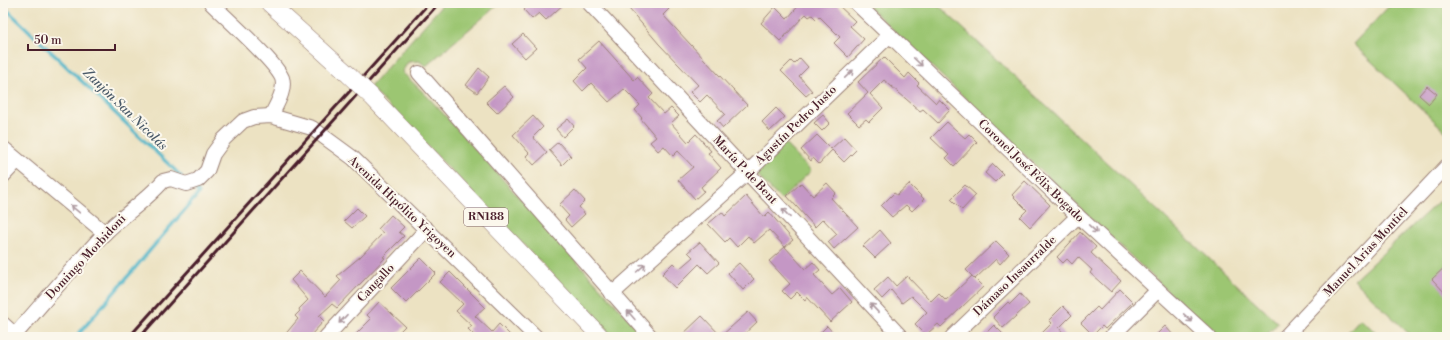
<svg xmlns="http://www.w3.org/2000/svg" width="1450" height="340" font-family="'Libre Bodoni',serif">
	<rect width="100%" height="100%" fill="#fbf7ec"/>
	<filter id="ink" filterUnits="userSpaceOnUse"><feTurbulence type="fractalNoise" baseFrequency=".025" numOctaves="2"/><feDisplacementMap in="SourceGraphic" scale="8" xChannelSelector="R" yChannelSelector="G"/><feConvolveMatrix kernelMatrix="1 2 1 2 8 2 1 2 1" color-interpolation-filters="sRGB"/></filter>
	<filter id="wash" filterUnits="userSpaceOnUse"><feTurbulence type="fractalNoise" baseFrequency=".012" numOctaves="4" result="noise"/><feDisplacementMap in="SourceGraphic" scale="16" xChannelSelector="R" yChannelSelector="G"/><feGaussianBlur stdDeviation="0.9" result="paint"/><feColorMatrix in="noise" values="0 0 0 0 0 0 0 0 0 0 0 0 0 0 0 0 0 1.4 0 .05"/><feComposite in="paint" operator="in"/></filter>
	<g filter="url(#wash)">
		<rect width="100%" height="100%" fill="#ece2c2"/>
		<g fill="#9cc672" stroke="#73724e">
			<polygon points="444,3 500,3 426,66 419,61 408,62 402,72 429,98 645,337 613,337 370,87"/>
			<polygon points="865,3 936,3 1278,323 1265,337 1216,337"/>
			<polygon points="1392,3 1447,3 1447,133 1353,44"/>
			<polygon points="784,143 811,171 781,200 754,172"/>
			<polygon points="1439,201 1447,209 1447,337 1412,337 1354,280"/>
			<polygon points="1360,319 1382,337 1352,337 1348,332"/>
		</g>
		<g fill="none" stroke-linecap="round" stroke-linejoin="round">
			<g stroke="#49b3c7" stroke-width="3.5">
				<polyline points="3,6 181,176"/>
				<polyline points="76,337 199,193 196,190"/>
			</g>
		</g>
		<g id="blocks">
			<g fill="#c497c5">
				<polygon points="530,3 565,3 546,20 539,13 532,19 524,10"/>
				<polygon points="624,3 663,3 669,9 663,15 747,105 723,128 717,121 725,114 707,95 700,102 690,92 698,85 659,44"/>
				<polygon points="801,3 836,3 855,21 850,26 864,39 848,57 834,43 840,37 819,16 816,19 812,15 809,17 806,14 780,41 761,23 775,7 787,19"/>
				<polygon points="523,34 536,48 525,58 512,44"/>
				<polygon points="599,41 634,80 637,77 653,94 649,98 664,114 671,108 679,116 671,123 688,142 696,134 711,151 708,153 721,168 701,187 704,191 695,199 678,180 693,167 678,151 673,156 664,146 658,151 650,142 656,137 641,119 642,118 635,110 640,105 624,89 609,102 591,83 583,91 574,81 587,68 579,59"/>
				<polygon points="884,57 905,78 909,73 919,83 917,85 936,103 939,99 950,110 938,123 923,109 920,111 884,80 870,94 883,108 869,122 866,119 859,125 847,113 868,93 858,82"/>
				<polygon points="800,58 808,67 799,76 812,91 806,96 781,71 791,61 794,64"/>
				<polygon points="479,68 489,77 477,93 466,85"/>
				<polygon points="504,86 514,97 497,113 486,102"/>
				<polygon points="1427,86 1437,94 1429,104 1419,95"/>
				<polygon points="776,108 785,117 770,131 762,122"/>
				<polygon points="823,115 830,123 822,131 814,123"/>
				<polygon points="533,116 543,127 533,137 547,153 534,165 526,156 529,153 513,135"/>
				<polygon points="568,119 574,126 563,137 556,129"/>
				<polygon points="947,122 965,138 969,134 977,142 954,166 946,158 949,155 931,138"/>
				<polygon points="817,135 831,149 844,137 856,150 844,162 832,150 819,164 813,158 811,161 801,150"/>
				<polygon points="558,142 571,156 562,165 549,150"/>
				<polygon points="993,164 1003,174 995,182 985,173"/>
				<polygon points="1025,181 1050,205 1030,227 1020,217 1027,210 1012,195"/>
				<polygon points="801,183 813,196 827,183 836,193 831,198 858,227 834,249 828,242 837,234 823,219 815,227 787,196"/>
				<polygon points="909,184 924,199 912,211 906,205 892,217 881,206 894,193 897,195"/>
				<polygon points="965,185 976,195 962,210 951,199"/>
				<polygon points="575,190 585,201 579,207 585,214 571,227 565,220 569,216 559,205"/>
				<polygon points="746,196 764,217 769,212 793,240 785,247 769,230 754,243 748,236 737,247 729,238 725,242 708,224 722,212 725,216"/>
				<polygon points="357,208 365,216 352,228 344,221"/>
				<polygon points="391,215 404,227 399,232 404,236 383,257 385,258 337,308 332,304 319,316 324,321 309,337 283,337 298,319 295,316 300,311 299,309 308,300 291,280 300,271 325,297 341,280 337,276 360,257 383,233 378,229"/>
				<polygon points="880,230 891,243 875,258 863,246"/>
				<polygon points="1080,232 1096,247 1091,253 1121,281 1111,292 1090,273 1092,270 1078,257 1072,264 1067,259 1063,263 1057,257"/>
				<polygon points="996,241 1009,254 1000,264 996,259 975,279 966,270"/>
				<polygon points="700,242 719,263 708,273 699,264 675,288 662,274 673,263 679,269 693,257 688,252"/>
				<polygon points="785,247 805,269 813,262 820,270 814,275 832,295 840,288 852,302 830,322 807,297 805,300 797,292 790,299 782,291 790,284 769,261"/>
				<polygon points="421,258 436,273 406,303 391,288"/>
				<polygon points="739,263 754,279 743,290 728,273"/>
				<polygon points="1447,265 1447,295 1432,279"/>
				<polygon points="450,272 485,307 475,316 492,332 499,324 512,337 476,337 468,329 472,326 456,311 463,304 440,282"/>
				<polygon points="907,276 931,301 939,293 946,300 972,276 983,287 941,327 938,324 926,335 915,324 927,312 911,296 902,303 891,290 882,299 874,290 888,277 896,286"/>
				<polygon points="1120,289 1133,302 1105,329 1102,326 1093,335 1081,323 1097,307 1100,310"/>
				<polygon points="1020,294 1029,304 1003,328 993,317 1008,302 1010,304"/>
				<polygon points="379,302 405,326 394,337 353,337 371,319 367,315"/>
				<polygon points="1063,306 1072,315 1059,328 1067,337 1038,337 1052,323 1049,320"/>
				<polygon points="748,312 757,322 741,337 680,337 702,316 721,336"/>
				<polygon points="994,325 1006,337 982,337"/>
				<polygon points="827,326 837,337 816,337"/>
				<polygon points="1165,326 1175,337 1154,337"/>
			</g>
		</g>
	</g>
	<g filter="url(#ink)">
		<use href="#blocks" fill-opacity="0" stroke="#9b8076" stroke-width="1"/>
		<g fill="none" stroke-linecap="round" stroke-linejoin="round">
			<defs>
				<g id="minor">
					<path d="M211,3C227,19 274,60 282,78C286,90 276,105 271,116"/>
					<polyline points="589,3 901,337"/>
					<polyline points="856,3 1078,216 1209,337"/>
					<polyline points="419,73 651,337"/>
					<polyline points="3,148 105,233"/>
					<polyline points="3,176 17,161"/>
					<polyline points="612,294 748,172 890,35"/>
					<polyline points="3,324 15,335"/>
					<path d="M13,337C43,303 73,267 104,234C123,215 146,201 163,181L171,179L186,184L198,180L207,171L213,154L224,139L243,121L254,117L271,116L312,128L353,158L536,337"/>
					<polyline points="326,337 427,229"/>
					<polyline points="952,337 1078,216"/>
					<polyline points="1111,337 1158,290"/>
					<polyline points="1285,337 1447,166"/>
				</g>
				<g id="major">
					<polyline points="269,3 350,76"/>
					<polyline points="371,96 601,337"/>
				</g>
			</defs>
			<use href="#minor" stroke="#9b8076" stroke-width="16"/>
			<use href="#major" stroke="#9b8076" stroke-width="18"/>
			<use href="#minor" stroke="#fff" stroke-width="14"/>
			<use href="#major" stroke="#fff" stroke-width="17"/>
			<g stroke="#4a1f2b" stroke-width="3">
				<polyline points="129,337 429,3"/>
				<polyline points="140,337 439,3"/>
			</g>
			<defs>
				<polyline id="major-bridge" points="350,76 371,96"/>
			</defs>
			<use href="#major-bridge" stroke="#9b8076" stroke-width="18" stroke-linecap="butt"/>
			<use href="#major-bridge" stroke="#fff" stroke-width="17"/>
		</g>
		<defs><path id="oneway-shaft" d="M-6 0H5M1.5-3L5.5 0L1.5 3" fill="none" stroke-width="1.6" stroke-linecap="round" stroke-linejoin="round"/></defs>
		<g stroke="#ae9aa0">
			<use href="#oneway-shaft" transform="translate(918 62) rotate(44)"/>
			<use href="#oneway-shaft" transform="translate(849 74) rotate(-44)"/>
			<use href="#oneway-shaft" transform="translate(75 209) rotate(-140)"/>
			<use href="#oneway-shaft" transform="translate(786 213) rotate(-133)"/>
			<use href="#oneway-shaft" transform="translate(1093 229) rotate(43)"/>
			<use href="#oneway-shaft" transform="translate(641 268) rotate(-42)"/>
			<use href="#oneway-shaft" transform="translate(874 308) rotate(-133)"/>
			<use href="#oneway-shaft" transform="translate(631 315) rotate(-131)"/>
			<use href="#oneway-shaft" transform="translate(1188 318) rotate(43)"/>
			<use href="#oneway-shaft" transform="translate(343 319) rotate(133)"/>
		</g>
	</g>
	<g text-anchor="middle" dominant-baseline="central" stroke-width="4" stroke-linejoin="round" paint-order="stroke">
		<rect fill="#fbf7ec" stroke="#7f6065" stroke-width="1" x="464" y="208" width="44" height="18" rx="3"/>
		<g font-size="11" font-weight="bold" fill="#4a1f2b">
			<text x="486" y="217">RN188</text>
		</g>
		<g font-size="12" fill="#4a1f2b" stroke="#fbf7ec">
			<text transform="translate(796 125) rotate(-44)">Agustín Pedro Justo</text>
			<text transform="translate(745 170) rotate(47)">María P. de Bent</text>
			<text transform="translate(1031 171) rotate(44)">Coronel José Félix Bogado</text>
			<text transform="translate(402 207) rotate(43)">Avenida Hipólito Yrigoyen</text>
			<text transform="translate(1366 252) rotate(-47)">Manuel Arias Montiel</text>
			<text transform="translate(86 257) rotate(-47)">Domingo Morbidoni</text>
			<text transform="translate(1015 276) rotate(-44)">Dámaso Insaurralde</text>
			<text transform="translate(376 283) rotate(-47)">Cangallo</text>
		</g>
		<g font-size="13" font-style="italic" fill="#4a5a69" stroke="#fbf7ec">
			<text transform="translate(125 109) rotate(44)">Zanjón San Nicolás</text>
		</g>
	</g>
	<rect width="1450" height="340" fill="none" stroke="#fbf7ec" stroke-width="16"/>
	<path d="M28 44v6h87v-6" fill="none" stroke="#4a1f2b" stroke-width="2"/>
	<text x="34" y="44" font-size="12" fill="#4a1f2b" stroke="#fbf7ec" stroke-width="3" paint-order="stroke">50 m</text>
</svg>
